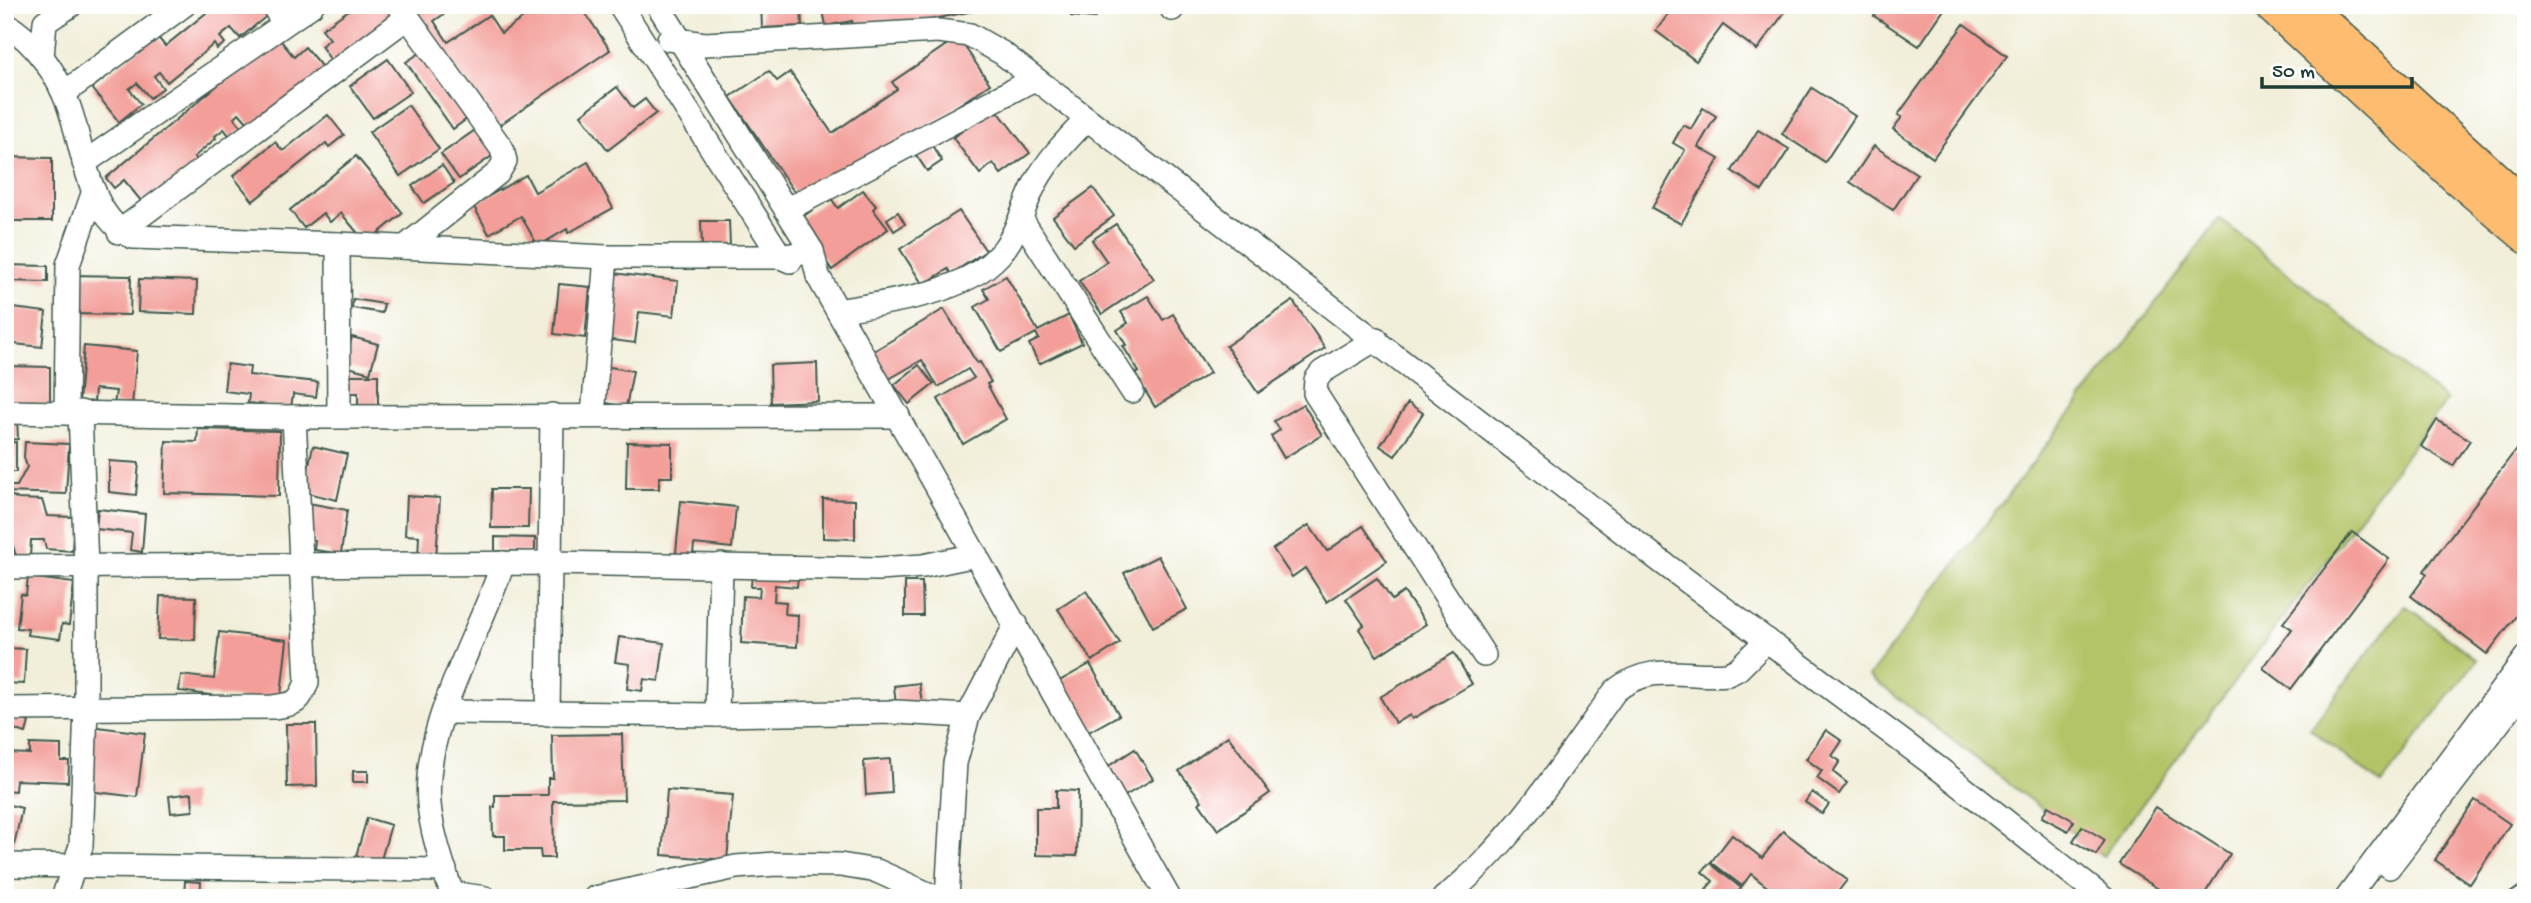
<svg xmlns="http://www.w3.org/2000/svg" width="2531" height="903" font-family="'Gochi Hand',sans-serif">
	<rect width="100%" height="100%" fill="#fff"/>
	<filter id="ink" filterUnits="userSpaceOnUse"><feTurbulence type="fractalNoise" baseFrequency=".0143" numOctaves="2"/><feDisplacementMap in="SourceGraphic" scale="14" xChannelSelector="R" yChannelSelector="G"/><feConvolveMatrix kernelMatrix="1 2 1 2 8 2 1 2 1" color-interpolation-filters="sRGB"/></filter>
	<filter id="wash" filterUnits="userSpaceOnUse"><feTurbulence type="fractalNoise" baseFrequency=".00686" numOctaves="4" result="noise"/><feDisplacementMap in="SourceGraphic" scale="28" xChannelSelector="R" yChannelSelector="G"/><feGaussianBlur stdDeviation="1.57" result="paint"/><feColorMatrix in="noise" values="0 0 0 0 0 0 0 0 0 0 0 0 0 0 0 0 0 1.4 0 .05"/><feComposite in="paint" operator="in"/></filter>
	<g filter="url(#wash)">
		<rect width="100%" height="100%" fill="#f1eed9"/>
		<g fill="#b3c468" stroke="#69804e" stroke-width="2">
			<polygon points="2220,219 2447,401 2103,856 1869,676"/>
			<polygon points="2405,605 2477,660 2381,784 2310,729"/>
		</g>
		<g id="blocks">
			<g fill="#f39e99">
				<polygon points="216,5 280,5 240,38 231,28 220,37 225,43 217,49 214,44 167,82 159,72 154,76 163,88 150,98 137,83 129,89 141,104 119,122 92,88 156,35 165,46"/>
				<polygon points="356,5 406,5 332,62 321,46 330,39 322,29"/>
				<polygon points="417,5 457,5 434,21 448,42 489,15 501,33 542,5 580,5 610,50 495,128 413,8"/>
				<polygon points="761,5 801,5 802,26 762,28"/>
				<polygon points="822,5 998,5 998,6 855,35 852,21 826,26"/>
				<polygon points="1035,5 1097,5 1095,18 1071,16 1071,11 1035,8"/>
				<polygon points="1126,5 1151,5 1150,13 1126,11"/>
				<polygon points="1675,5 1722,5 1726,8 1727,5 1776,5 1785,12 1757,50 1723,25 1696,61 1656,31"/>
				<polygon points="1881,5 1942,5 1945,8 1919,46 1874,16"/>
				<polygon points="1964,24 2007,56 1933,158 1893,129 1902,117 1898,115"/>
				<polygon points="277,36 294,57 305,47 327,73 256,132 239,113 234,118 243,128 231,138 224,129 215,136 216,138 194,157 199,163 146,207 124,180 114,188 106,178"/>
				<polygon points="958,37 990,84 840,185 799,199 730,97 769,71 777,81 790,72 832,133 897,89 892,82"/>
				<polygon points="426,49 472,115 453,129 406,62"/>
				<polygon points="388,59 411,92 373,118 350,86"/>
				<polygon points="617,87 633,108 645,99 656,113 608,150 581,115"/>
				<polygon points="1812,88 1855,116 1825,162 1782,134"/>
				<polygon points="408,105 439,149 400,176 369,132"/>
				<polygon points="994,106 1030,153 1001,174 993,163 980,174 953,138"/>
				<polygon points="1703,108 1716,116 1698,147 1719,159 1681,224 1652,208 1685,150 1673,143 1683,125 1691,129"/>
				<polygon points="328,115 344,135 329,147 326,143 253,201 233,176 275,142 283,151"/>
				<polygon points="481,126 499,151 459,179 441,154"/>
				<polygon points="1758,130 1789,149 1762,191 1732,171"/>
				<polygon points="928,139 942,161 927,171 912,149"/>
				<polygon points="1874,146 1917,174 1893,210 1850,182"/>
				<polygon points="356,156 403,213 366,243 341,213 330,222 323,213 304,228 290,210"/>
				<polygon points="5,157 52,158 52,221 5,221"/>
				<polygon points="588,162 613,208 568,233 567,229 538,246 521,216 489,234 473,205 526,175 535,192"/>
				<polygon points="442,165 454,183 424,203 412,186"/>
				<polygon points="1093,188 1114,216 1074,245 1053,217"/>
				<polygon points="863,190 876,206 873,209 888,229 832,270 797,221 830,197 838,208"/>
				<polygon points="959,211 986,251 951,274 948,269 923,285 900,249"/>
				<polygon points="898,212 905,224 894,231 887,219"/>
				<polygon points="701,221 729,221 730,246 702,247"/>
				<polygon points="1116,224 1154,279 1102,314 1079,281 1107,262 1092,240"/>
				<polygon points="5,265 48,266 48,282 5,281"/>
				<polygon points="613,273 678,281 674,316 639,312 635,343 604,339"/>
				<polygon points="69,275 131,276 130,315 69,314"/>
				<polygon points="1006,276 1038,331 1069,315 1082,343 1039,364 1029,344 1039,339 1036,333 1001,352 975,307 989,299 983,289"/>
				<polygon points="139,279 197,281 196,314 138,312"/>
				<polygon points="559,284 590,287 585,338 554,334"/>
				<polygon points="1148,296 1163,320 1173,314 1210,373 1155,407 1135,374 1139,372 1123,346 1126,345 1117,330 1128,323 1121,312"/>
				<polygon points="353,299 384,304 382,313 352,308"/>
				<polygon points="1293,301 1325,348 1258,393 1226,346"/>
				<polygon points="5,307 46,312 42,347 5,343"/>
				<polygon points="944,309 977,363 980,362 991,382 987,384 1006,419 963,444 938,399 974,378 968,369 938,387 922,360 884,382 867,355"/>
				<polygon points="352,337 378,344 370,373 345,366"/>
				<polygon points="84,346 137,351 132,406 114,405 116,391 95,389 94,403 79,401"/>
				<polygon points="817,363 818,401 771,403 770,365"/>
				<polygon points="227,364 250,367 249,375 318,382 316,397 293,394 291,408 248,403 249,394 224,391"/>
				<polygon points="919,365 934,384 909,404 894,385"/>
				<polygon points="5,366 50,367 50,405 5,404"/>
				<polygon points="604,366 633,371 626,407 597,401"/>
				<polygon points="342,375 378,375 378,407 358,407 358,393 342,393"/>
				<polygon points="1408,403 1423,413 1395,456 1380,446"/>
				<polygon points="1303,404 1322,435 1284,458 1271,436 1280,430 1274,421"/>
				<polygon points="5,416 17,416 18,439 5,440"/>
				<polygon points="2437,420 2470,440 2453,466 2421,446"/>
				<polygon points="198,429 280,431 279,496 164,493 166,441 197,442"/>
				<polygon points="16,442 16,472 5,472 5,443"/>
				<polygon points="25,442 69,444 66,494 5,492 5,486 17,486 27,467 24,457"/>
				<polygon points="627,442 672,443 672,477 659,477 659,489 626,489"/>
				<polygon points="313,446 347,454 337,500 303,492"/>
				<polygon points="2518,447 2526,452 2526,603 2487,654 2411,596 2427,574 2424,571"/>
				<polygon points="109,461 139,463 136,495 109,492"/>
				<polygon points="492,489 529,489 528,528 491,528"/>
				<polygon points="5,492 18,499 42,500 47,516 74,517 72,551 46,549 44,540 31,540 30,557 16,556 13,546 5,548"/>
				<polygon points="407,496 440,498 436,559 418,558 419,536 405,535"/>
				<polygon points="823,499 855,500 855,539 823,538"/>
				<polygon points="681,501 736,507 732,548 694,544 692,565 675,563"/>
				<polygon points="308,503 347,510 340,561 329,559 330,552 314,550 315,540 303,538"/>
				<polygon points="98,509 145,514 142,552 130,550 132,533 96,529"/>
				<polygon points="1309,525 1327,551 1363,526 1387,561 1327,602 1305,568 1292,577 1273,549"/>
				<polygon points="2352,532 2389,559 2291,689 2263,668 2292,629 2283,623"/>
				<polygon points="495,537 535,538 535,552 495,551"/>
				<polygon points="1158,556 1187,609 1153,627 1124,573"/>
				<polygon points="752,572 798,575 797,587 775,585 774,601 786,602 785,614 798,615 797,647 741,643 743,596 759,597 760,587 751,587"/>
				<polygon points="28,577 74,583 69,625 62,624 60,639 27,635 28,629 17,628 21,594 26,595"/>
				<polygon points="1377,578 1392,600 1404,592 1426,624 1377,656 1359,629 1364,625 1346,599"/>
				<polygon points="905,582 922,582 923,616 905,616"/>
				<polygon points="1086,591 1120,643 1092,661 1058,609"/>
				<polygon points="160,596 196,597 195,640 158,639"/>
				<polygon points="219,632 287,640 280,704 179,691 181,675 214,679"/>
				<polygon points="619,637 664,643 659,681 644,679 642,691 627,689 630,664 615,662"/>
				<polygon points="5,648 26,649 24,684 5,683"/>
				<polygon points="1454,653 1472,684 1412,719 1410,715 1395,723 1380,697"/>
				<polygon points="1090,664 1119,715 1085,734 1056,683"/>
				<polygon points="919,683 922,703 896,706 894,686"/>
				<polygon points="14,717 29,722 26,733 11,729"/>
				<polygon points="286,724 316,724 317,786 287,787"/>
				<polygon points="82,725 145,733 137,797 80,790"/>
				<polygon points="1826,730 1842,741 1832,756 1840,761 1833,772 1847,783 1839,794 1817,778 1822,771 1806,759"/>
				<polygon points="622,734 624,800 553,801 554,858 541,858 540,850 505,850 505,836 493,836 492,807 495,807 495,795 548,795 548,778 553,778 552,735"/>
				<polygon points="1228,736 1270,793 1218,830 1199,803 1202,801 1179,771"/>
				<polygon points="30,744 61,745 61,761 69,761 68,782 16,780 15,791 5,790 5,753 30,754"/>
				<polygon points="1135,749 1153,779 1125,796 1107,767"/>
				<polygon points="890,759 892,793 866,795 864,761"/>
				<rect x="353" y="771" width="15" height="11"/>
				<polygon points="667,790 733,795 727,860 662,855"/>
				<polygon points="1056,790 1078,791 1077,856 1036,855 1036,808 1056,808"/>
				<polygon points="1812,792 1829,804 1822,814 1805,802"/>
				<polygon points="192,793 193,811 171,813 169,796"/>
				<polygon points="2475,800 2510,824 2470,884 2435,860"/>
				<polygon points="5,804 22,808 13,851 5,850"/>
				<polygon points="2048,806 2074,821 2068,831 2042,817"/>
				<polygon points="2156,807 2230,854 2202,898 2173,898 2119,864"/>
				<polygon points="367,818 391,825 380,863 356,856"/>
				<polygon points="2082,826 2105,840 2096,855 2073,841"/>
				<polygon points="1783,831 1847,880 1833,898 1795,898 1789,893 1785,898 1781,898 1751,874 1742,886 1711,862 1732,835 1762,858"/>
				<polygon points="1710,863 1741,888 1733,898 1717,898 1706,889 1713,881 1702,872"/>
				<polygon points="185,881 201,882 200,898 184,898"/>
				<polygon points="2526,882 2526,898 2503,898"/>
			</g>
		</g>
	</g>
	<g filter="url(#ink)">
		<use href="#blocks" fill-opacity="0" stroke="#3e584d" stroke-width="2"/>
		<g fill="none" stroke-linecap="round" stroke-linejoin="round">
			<defs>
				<g id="minor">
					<polyline points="273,5 284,24"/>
					<polyline points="399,5 502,149 505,161 498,173 405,247"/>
					<polyline points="620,5 781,257 790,261"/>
					<polyline points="658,5 812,251 818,276 1169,898"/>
					<polyline points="1172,5 1172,9"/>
					<path d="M5,24C35,41 58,75 69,107C84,149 88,218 133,237L338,244L606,257H781L812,251"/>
					<polyline points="669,39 705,44 938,31 970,35 1002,53 1659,560 1942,771 2103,898"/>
					<polyline points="42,57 45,22 71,5"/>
					<polyline points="64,93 184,5"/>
					<polyline points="84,163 312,5"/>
					<polyline points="786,210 1034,79"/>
					<polyline points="1022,220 1132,391"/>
					<polyline points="119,232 408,17"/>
					<polyline points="338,244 339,416"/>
					<path d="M838,311C890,301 969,295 1004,249C1020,228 1024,204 1036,182C1049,158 1068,139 1086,120"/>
					<polyline points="1376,339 1322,372 1316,380 1315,393 1484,655"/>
					<polyline points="5,412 294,417 898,416"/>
					<polyline points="66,412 68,265 94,191"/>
					<polyline points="593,415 606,257"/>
					<polyline points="5,567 551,563 879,569 923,566 976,555"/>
					<path d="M5,709L273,707C296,704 299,703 307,682L294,417"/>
					<polyline points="444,712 717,715 896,712 968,716"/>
					<polyline points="548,714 552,415"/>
					<polyline points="717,715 721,565"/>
					<polyline points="5,865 445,870"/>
					<polyline points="2389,867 2526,687"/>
					<polyline points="451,893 485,898"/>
					<polyline points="63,898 81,846 86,708 86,567 80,412"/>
					<path d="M453,898C444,867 432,836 429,804C422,725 479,637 503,563"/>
					<polyline points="595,898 736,867 776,864 840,865 877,871 937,898"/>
					<polyline points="947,898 955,763 968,716 1016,624"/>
					<path d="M1444,898C1514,842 1563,763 1615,691C1652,661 1686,678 1728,674L1738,669L1767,640"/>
					<polyline points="2347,898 2526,657"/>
				</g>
				<g id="major">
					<polyline points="2268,5 2456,179 2526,238"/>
					<polyline points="2307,5 2526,205"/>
				</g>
			</defs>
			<use href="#minor" stroke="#3e584d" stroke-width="26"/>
			<use href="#major" stroke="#3e584d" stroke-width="33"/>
			<use href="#minor" stroke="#fff" stroke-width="23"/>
			<use href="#major" stroke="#fdbc70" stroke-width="30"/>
		</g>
	</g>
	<rect width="2531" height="903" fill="none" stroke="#fff" stroke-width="28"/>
	<path d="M2262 77v10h150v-10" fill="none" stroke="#1f3d34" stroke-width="3.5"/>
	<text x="2272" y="77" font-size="21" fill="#1f3d34" stroke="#ffffff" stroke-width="5" paint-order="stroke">50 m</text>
</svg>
